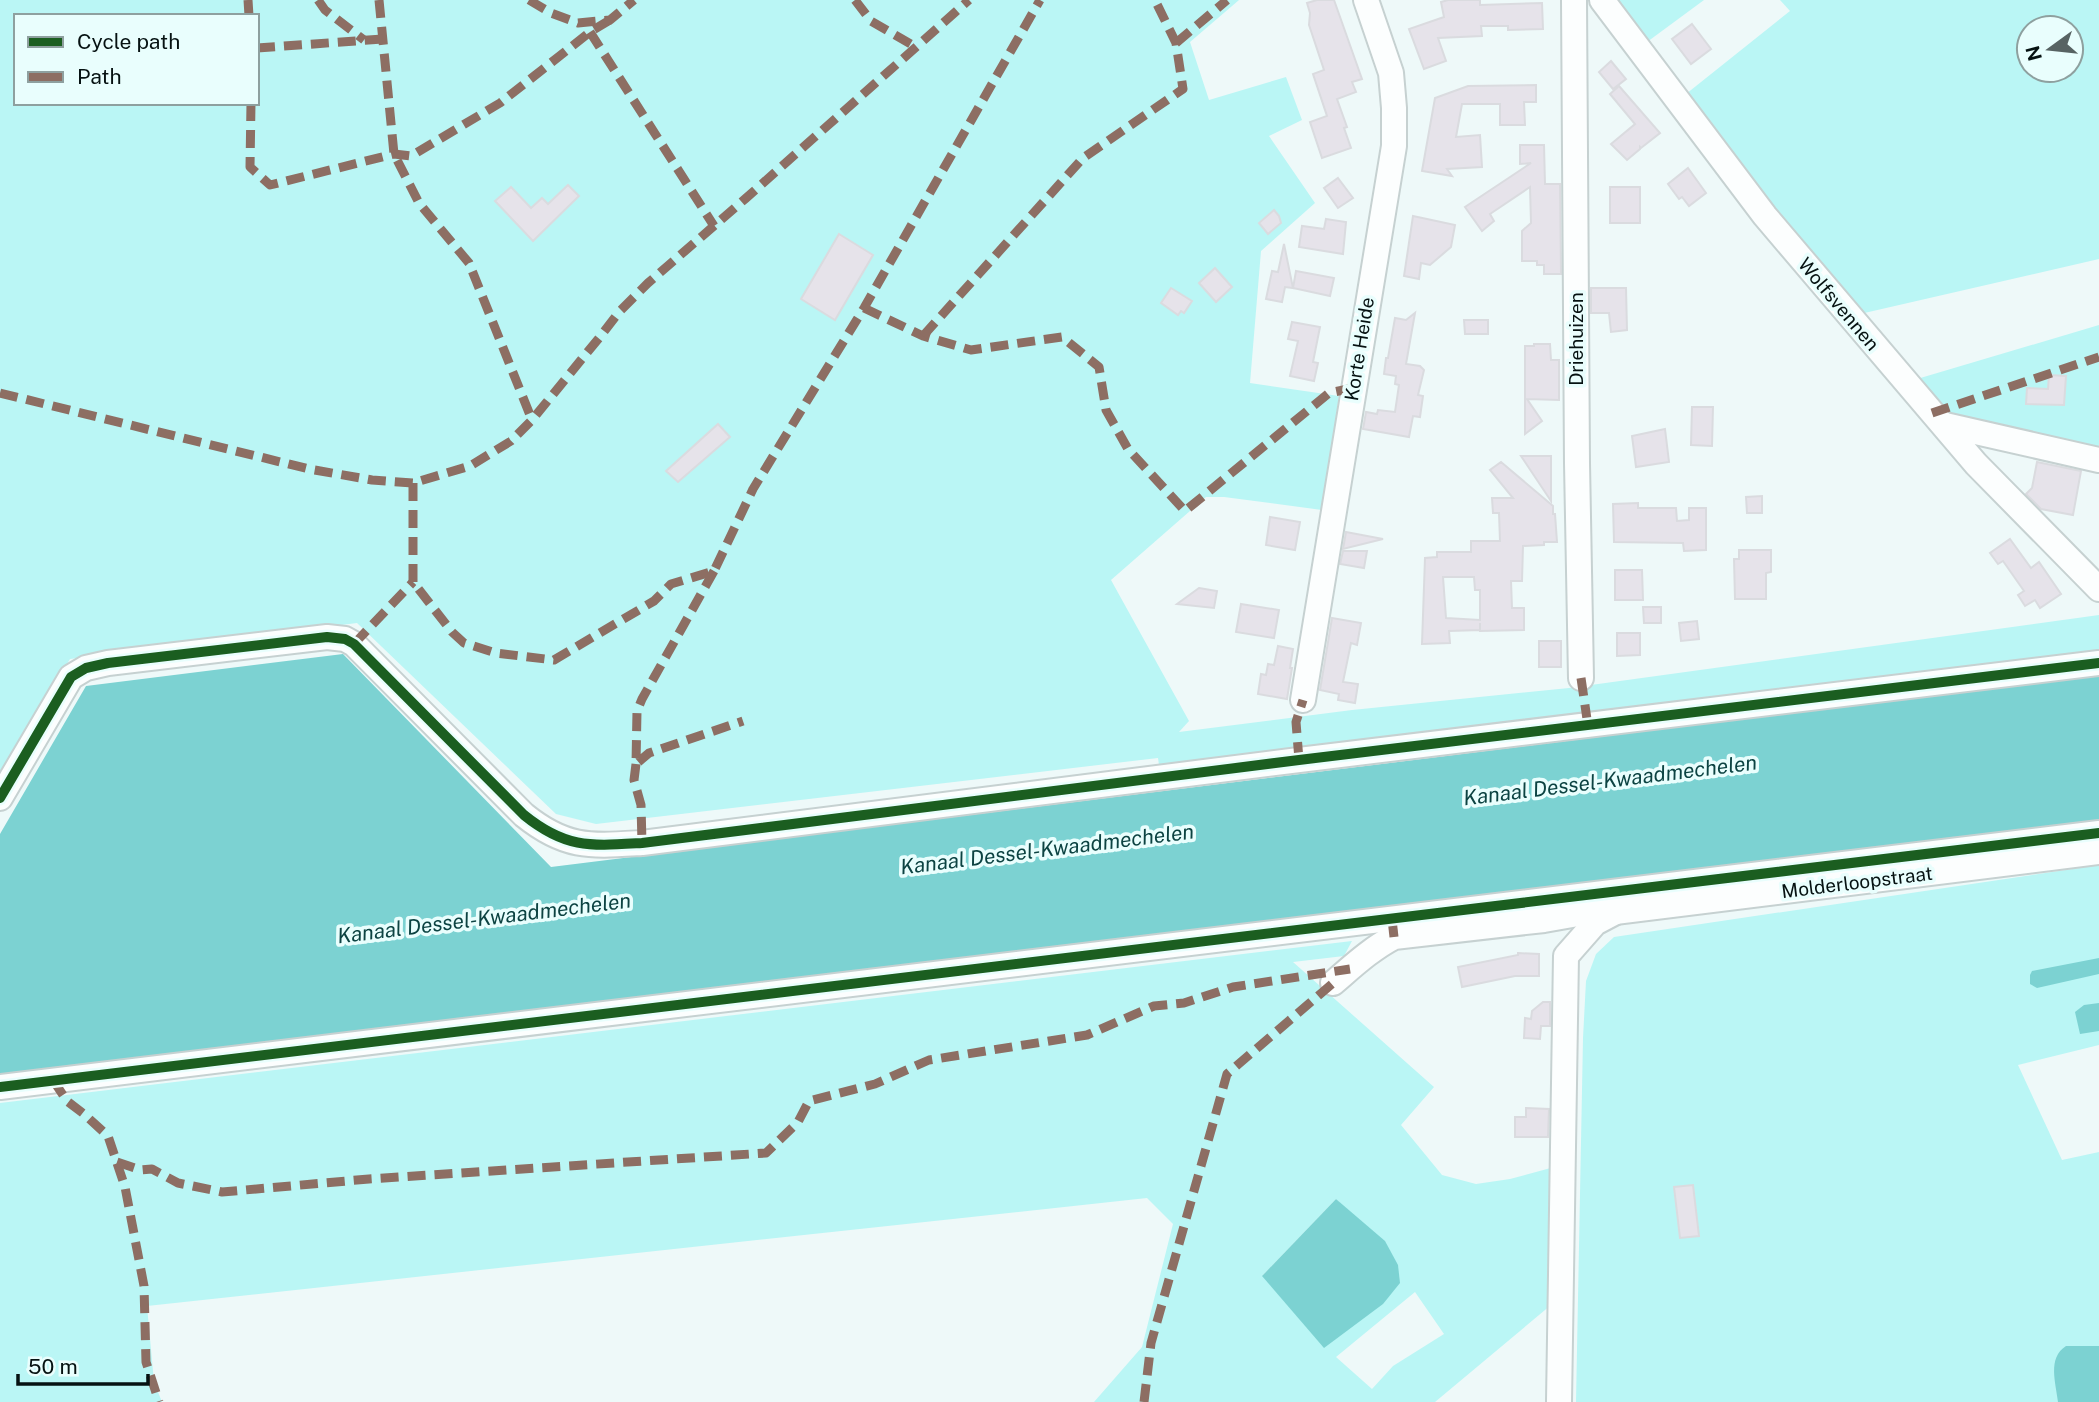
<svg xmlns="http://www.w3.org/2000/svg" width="2099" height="1402" font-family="'Public Sans',sans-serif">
	<rect width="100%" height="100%" fill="#eef9f9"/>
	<g fill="#baf6f5" fill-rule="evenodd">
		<path d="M0,0H1239L1190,42L1209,100L1286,77L1302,120L1269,136L1315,203L1261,251L1250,383L1339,396L1322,510L1224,497H1206L1111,580L1189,721L1179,732L1352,710L1569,688L2099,615V650L1159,765L1158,758L596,824L556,814L357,623L70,659L0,776ZM16,16H257V103H16Z"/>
		<polygon points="1615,0 1704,0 1647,42"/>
		<path d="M1780,0H2099V259L1860,314L1830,282L1686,94L1790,11ZM2029,28H2071V70H2029Z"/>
		<polygon points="2099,325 2099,454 1952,421 1917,379"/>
		<polygon points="2099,865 2099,1045 2018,1065 2062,1160 2099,1152 2099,1402 1576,1402 1583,1038 1586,981 1596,954 1614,937"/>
		<path d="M1352,941L1344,956L1293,962L1434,1087L1401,1125L1442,1175L1476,1184L1510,1179L1558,1166L1557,1300L1435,1402H1094L1142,1347L1173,1224L1147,1198L147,1306L154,1382L162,1402H0V1103ZM1336,1199L1357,1219L1262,1276ZM1415,1292L1444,1334L1393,1366L1372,1389L1336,1357Z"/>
	</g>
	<g fill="#7cd2d2">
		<polygon points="343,654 551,867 2099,675 2099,820 0,1080 0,834 86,686"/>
		<polygon points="2099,958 2099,974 2037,988 2030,984 2030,975 2032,971"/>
		<polygon points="2099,1003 2099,1031 2080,1034 2075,1012 2084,1005"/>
		<polygon points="1336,1199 1385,1241 1398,1265 1400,1283 1383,1304 1324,1348 1262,1276"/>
		<path d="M2066,1346H2099V1402H2058C2056,1383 2047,1358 2066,1346Z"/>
	</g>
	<g fill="#e6e3ea" stroke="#dadbdf" stroke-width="2" fill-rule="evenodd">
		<polygon points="1317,0 1334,0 1362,79 1352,82 1356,92 1337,99 1347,127 1344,128 1351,148 1322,158 1310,122 1327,116 1313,74 1324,70 1309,25 1310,13 1307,3"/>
		<polygon points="1448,0 1480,0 1480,5 1542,3 1543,29 1508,30 1508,26 1481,26 1482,36 1438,38 1446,61 1424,69 1409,29 1444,17 1441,2"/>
		<polygon points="1692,24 1711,49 1691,64 1672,39"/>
		<polygon points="1611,61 1626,79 1613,89 1599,72"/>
		<polygon points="1536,85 1536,102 1524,102 1525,125 1500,125 1500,104 1462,104 1456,137 1480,135 1482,167 1447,169 1452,176 1422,171 1435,98 1468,86"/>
		<polygon points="1619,86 1660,133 1641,148 1640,147 1640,149 1627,160 1611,144 1635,124 1610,94"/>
		<polygon points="1520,145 1544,145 1545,184 1560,184 1561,274 1544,274 1544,265 1537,265 1537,261 1522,261 1522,231 1531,223 1530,187 1490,214 1494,221 1482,231 1465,207 1531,163 1520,164"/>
		<polygon points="1688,168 1706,193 1689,206 1682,197 1679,199 1668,184"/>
		<polygon points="1338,178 1353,198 1338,208 1324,188"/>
		<polygon points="568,185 579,196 533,241 495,201 511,187 531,208 542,198 548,204"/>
		<rect x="1610" y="187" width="30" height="36"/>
		<polygon points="1274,210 1279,216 1281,223 1268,234 1259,223"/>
		<polygon points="1413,216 1455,225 1451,247 1430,265 1421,263 1419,279 1404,276"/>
		<polygon points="1326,219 1346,222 1343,254 1299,247 1302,226 1324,229"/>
		<polygon points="839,234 873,255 835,320 801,299"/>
		<polygon points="1284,244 1293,288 1285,287 1282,302 1266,299 1272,271 1278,272"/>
		<polygon points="1215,268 1232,287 1216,302 1199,283"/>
		<polygon points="1296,271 1334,278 1330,296 1293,288"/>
		<polygon points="1171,288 1192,301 1184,313 1181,311 1178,315 1161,303"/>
		<polygon points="1591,288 1626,288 1627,330 1611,332 1609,313 1591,313"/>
		<polygon points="1415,313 1406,364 1420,366 1424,370 1418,395 1423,396 1420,417 1413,416 1409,437 1363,429 1366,412 1377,414 1378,410 1395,412 1399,385 1395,384 1396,376 1384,374 1386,358 1388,358 1395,318 1406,320"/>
		<polygon points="1464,320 1488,320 1488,334 1465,334"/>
		<polygon points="1292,322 1320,327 1313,362 1318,363 1314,381 1290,376 1298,341 1288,339"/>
		<polygon points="1534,344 1550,344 1551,360 1559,360 1559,400 1527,399 1542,421 1525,434 1525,346 1534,346"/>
		<polygon points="2049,375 2066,376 2064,405 2026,404 2027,388 2048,389"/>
		<polygon points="1692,407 1713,407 1712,446 1691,445"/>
		<polygon points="718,424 730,437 678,482 666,471"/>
		<polygon points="1665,429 1669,462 1636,467 1632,436"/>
		<polygon points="1521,456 1551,456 1551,501"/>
		<path d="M1501,462L1553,506V514H1555L1557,542H1544V545L1523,546L1522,581H1511L1512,608H1524V630L1480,631V623V630L1449,631L1450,643L1422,644L1425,558L1437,557V552H1471V541H1500L1499,513H1493L1492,498H1513L1490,470ZM1443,577H1474L1475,590H1480V620L1446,618Z"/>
		<polygon points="2037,462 2081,471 2073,515 2041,509 2026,494 2032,488"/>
		<polygon points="1762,496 1762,513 1747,513 1746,497"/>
		<polygon points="1638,503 1638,508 1676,508 1677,521 1689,520 1689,508 1706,508 1706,550 1684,551 1683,543 1614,542 1613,504"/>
		<polygon points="1270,517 1300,522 1295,550 1266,545"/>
		<polygon points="1346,532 1383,539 1343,549"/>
		<polygon points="2010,539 2031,568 2039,562 2061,594 2040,608 2035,600 2025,606 2018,595 2024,591 2003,561 1998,564 1990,553"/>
		<polygon points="1739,550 1771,550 1771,572 1766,573 1766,599 1735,599 1734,559 1739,559"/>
		<polygon points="1343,551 1367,551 1364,568 1340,564"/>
		<polygon points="1615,570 1642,570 1643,600 1615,600"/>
		<polygon points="1199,588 1217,591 1214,608 1177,604"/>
		<polygon points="1241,604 1279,610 1274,638 1236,632"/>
		<polygon points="1643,607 1661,607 1661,623 1644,623"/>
		<polygon points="1332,618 1361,623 1357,645 1351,643 1343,682 1358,684 1355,703 1338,700 1339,694 1320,690"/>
		<polygon points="1697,621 1699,639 1681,641 1679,623"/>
		<polygon points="1617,633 1640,633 1640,655 1617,656"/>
		<rect x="1539" y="641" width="22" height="26"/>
		<polygon points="1278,646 1293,649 1290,668 1292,668 1287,699 1258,694 1261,674 1266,675 1268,664 1274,665"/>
		<polygon points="1518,953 1539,954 1539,976 1515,976 1462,987 1458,967 1518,955"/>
		<polygon points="1543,1002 1550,1002 1550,1026 1541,1026 1540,1039 1524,1038 1525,1018 1531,1019 1532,1011"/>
		<polygon points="1526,1108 1549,1109 1548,1137 1515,1137 1515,1117 1526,1117"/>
		<polygon points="1693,1185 1699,1236 1680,1238 1674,1187"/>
	</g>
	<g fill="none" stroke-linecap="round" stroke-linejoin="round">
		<defs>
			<g id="minor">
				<polyline points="1574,0 1577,463 1581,678"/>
				<polyline points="1602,0 1765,216 1976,464 2099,589"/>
				<polyline points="1945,425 2099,460"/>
				<polyline points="1303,700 1394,146 1394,108 1391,73 1366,0"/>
				<path d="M0,798L71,677L86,668L108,663L327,637L345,639L354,644L524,815C566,849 591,846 642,843L1299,760L2099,663"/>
				<path d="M1333,983C1353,966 1371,949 1394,937L1544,920L1595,911L1615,912L2099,852"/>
				<polyline points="0,1087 2099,833"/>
				<polyline points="1559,1402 1566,956 1595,923 1614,913"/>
			</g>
		</defs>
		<use href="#minor" stroke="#c6d1d1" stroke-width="28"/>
		<use href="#minor" stroke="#fcfefe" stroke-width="24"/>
		<g stroke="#8d6e63" stroke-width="9" stroke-dasharray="18 9" stroke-linecap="butt">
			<polyline points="248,0 249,16"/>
			<polyline points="318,0 325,10 364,40"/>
			<polyline points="379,0 394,154 419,203 469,263 532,420"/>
			<polyline points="529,0 551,13 578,23 610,20 634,0"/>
			<polyline points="855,0 871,21 916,47"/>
			<polyline points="590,32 714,226"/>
			<polyline points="1176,43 1227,0"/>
			<polyline points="257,48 383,39"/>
			<polyline points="251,103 250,167 270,185 394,154 411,156 500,103 590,32 610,20"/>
			<polyline points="864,308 923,336 971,350 1062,337 1099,367 1106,410 1128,449 1185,511 1329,393 1353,388"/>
			<polyline points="923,336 1083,158 1183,89 1176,43 1155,0"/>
			<polyline points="0,393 309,469 372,480 413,483 470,466 511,441 532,420 599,338 619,312 648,283 745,199 969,0"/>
			<polyline points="1932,413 2099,357"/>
			<polyline points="413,483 413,582 452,632 464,643 496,653 554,660 654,601 671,584 714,571 753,489 864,308 1040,0"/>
			<polyline points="714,571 642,699 637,711 636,764 649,753 743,721"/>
			<polyline points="354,644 413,582"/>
			<polyline points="1581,678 1588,726"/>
			<polyline points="1299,760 1296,722 1303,700"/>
			<polyline points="636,764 634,780 641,805 642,843"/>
			<polyline points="1392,919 1394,937"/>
			<polyline points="53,1080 67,1101 84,1114 108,1136 125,1187 144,1286 146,1362 159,1402"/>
			<polyline points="117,1162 141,1170 152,1169 178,1183 222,1192 369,1179 766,1153 798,1122 809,1101 875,1084 929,1060 1087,1035 1154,1006 1184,1003 1233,987 1350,969"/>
			<polyline points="1144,1402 1151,1343 1227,1074 1333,983"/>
		</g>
		<defs>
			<g id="cycleway">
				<path d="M0,798L71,677L86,668L108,663L327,637L345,639L354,644L524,815C566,849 591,846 642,843L1299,760L2099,663"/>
				<polyline points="0,1087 2099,833"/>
			</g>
		</defs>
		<use href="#cycleway" stroke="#e9fefd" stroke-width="15"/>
		<use href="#cycleway" stroke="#1b5e20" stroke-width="10"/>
	</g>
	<g text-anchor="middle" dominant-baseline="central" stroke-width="7" stroke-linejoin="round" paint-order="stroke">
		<g font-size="19" fill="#061212" stroke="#e9fefd">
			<text transform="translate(1839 304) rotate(50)">Wolfsvennen</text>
			<text transform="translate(1576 339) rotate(-90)">Driehuizen</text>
			<text transform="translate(1359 349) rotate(-81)">Korte Heide</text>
			<text transform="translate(1857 882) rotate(-7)">Molderloopstraat</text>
		</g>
		<g font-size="21" font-style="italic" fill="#0c4342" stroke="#e9fefd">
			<text transform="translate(1610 780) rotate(-7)">Kanaal Dessel-Kwaadmechelen</text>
			<text transform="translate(1047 849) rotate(-7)">Kanaal Dessel-Kwaadmechelen</text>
			<text transform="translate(484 918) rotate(-7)">Kanaal Dessel-Kwaadmechelen</text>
		</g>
	</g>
	<rect x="14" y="14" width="245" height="91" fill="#e9fefd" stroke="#8ea09f" stroke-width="2"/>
	<rect x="28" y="37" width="35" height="10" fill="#1b5e20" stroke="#8ea09f" stroke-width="2"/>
	<text x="77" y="49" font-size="21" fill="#061212">Cycle path</text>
	<rect x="28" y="72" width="35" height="10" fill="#8d6e63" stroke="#8ea09f" stroke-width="2"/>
	<text x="77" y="84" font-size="21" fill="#061212">Path</text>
	<g transform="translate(2050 49) rotate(255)"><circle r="33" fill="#e9fefd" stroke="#8ea09f" stroke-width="2"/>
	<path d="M0-5L12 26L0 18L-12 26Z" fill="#576363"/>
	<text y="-10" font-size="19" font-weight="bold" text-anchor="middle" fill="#061212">N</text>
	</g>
	<path d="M18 1374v10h130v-10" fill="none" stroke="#061212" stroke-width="3.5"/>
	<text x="28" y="1374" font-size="21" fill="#061212" stroke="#e9fefd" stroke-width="5" paint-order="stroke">50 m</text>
</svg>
